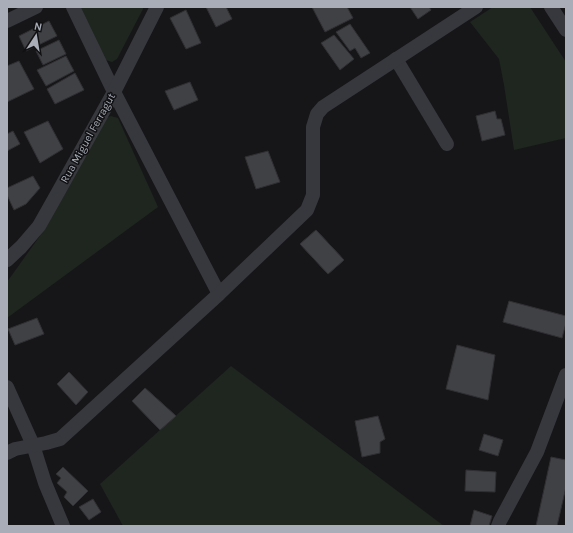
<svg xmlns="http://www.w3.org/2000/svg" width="573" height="533" font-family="Karla,sans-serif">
	<rect width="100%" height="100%" fill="#161618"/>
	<g fill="#1e261f">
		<polygon points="78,7 143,7 143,9 117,59 112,62 103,59"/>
		<polygon points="493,7 530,7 566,62 566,138 514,150 504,85 499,59 470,22"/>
		<polygon points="111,116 118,118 158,207 7,318 7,282 42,233 106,118"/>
		<polygon points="231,366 444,526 123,526 100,484"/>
	</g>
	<g fill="#404145" stroke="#303034">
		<polygon points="206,7 226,7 232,19 216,27"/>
		<polygon points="312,7 347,7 353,18 325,32"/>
		<polygon points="410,7 429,7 431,10 418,19"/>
		<polygon points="186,10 201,43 186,49 170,18"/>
		<polygon points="49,21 57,36 26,51 19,36"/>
		<polygon points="350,24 370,53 361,58 355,48 350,51 336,32"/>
		<polygon points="334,35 354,59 340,70 321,43"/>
		<polygon points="59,40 66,54 43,65 36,51"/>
		<polygon points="66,56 74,71 46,86 37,70"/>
		<polygon points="19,61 34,89 7,102 7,66"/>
		<polygon points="75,73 84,90 55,104 47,89"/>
		<polygon points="190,82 198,100 174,110 165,91"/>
		<polygon points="495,111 497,119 501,119 505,135 482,141 476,116"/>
		<polygon points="48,121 63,149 40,163 24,132"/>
		<polygon points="13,131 20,144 7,151 7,134"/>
		<polygon points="268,151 280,182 256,189 245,157"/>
		<polygon points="33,176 40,188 26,204 14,210 7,195 7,188"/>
		<polygon points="316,230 344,260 328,274 300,244"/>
		<polygon points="316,230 344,260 328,274 300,244"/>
		<polygon points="509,301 566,316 566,323 562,338 503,322"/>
		<polygon points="37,318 44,334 15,345 8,329"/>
		<polygon points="457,345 495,355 488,400 446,389"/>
		<polygon points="69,372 88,392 76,405 57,384"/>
		<polygon points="145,388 176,416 160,430 132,401"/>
		<polygon points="145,388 176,416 160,430 132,401"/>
		<polygon points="378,416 385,439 380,442 380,453 362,457 355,421"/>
		<polygon points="484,434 503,440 498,456 479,450"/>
		<polygon points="551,457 566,460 566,487 557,526 536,526"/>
		<polygon points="63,467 88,491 73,506 64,497 67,492 57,483 61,478 56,474"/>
		<polygon points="466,470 496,472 495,492 465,491"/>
		<polygon points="93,499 101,512 89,520 79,507"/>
		<polygon points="474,510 492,516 489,526 470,526"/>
	</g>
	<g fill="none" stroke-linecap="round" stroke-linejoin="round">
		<g stroke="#37383d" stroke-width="14">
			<polyline points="73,7 114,92 219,294"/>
			<polyline points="551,7 566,30"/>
			<polyline points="7,21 36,7"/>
			<polyline points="396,59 447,144"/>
			<polyline points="7,260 21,247 39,226 52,203 114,92 157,7"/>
			<polyline points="7,387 33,445 45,483 63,526"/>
			<polyline points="7,453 15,449 46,443 60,439 219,294 307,210 313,195 313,127 317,114 323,107 476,7"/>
			<polyline points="498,526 500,521 537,452 566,375"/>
		</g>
	</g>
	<g text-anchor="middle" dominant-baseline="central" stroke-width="3" stroke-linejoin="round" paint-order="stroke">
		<g font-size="11" fill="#a8adb8" stroke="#111113">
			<text transform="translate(88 138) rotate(-61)">Rua Miguel Ferragut</text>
		</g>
	</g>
	<rect width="573" height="533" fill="none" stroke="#a8adb8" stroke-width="16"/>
	<g transform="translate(36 36) rotate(12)" stroke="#111113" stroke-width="3" paint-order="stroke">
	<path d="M0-3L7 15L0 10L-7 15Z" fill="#a8adb8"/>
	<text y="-6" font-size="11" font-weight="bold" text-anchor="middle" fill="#a8adb8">N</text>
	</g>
</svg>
